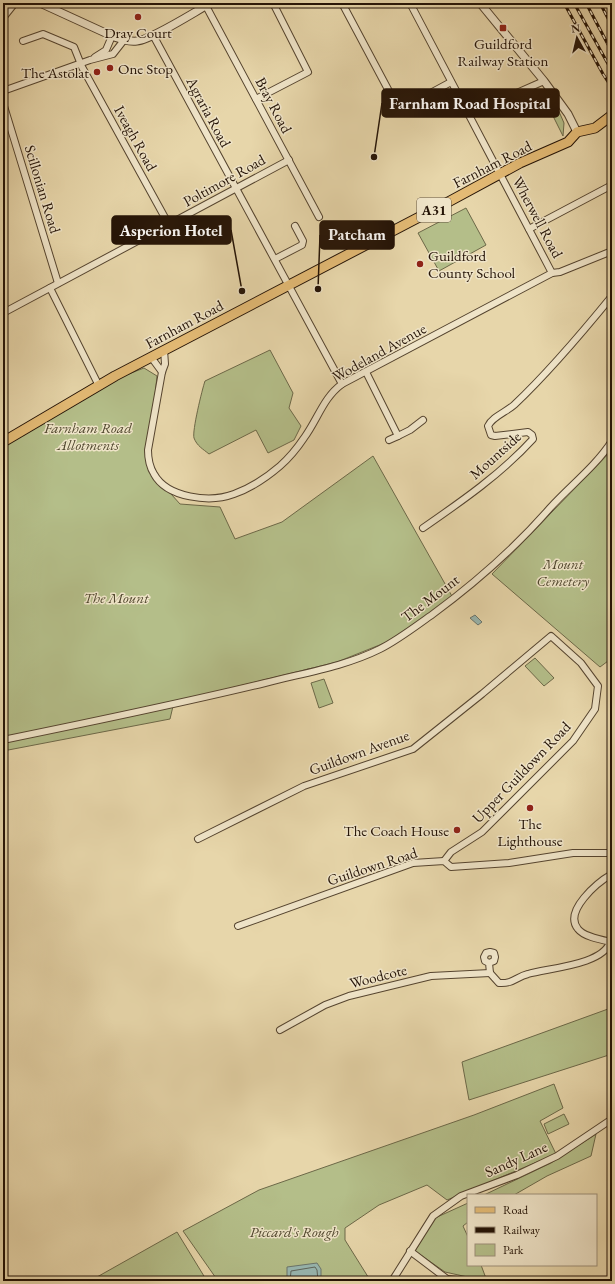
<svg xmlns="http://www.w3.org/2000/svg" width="615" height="1284" font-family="'EB Garamond',serif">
	<rect width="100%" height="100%" fill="#e7d6aa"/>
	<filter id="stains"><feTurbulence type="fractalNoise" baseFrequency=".005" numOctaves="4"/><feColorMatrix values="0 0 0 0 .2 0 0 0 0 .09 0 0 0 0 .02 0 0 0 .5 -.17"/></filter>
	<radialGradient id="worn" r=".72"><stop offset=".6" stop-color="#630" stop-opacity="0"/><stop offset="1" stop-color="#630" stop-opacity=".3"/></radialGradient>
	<g fill="#b4be89" stroke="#6c6848">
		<polygon points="557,107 564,123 563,136 550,110"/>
		<polygon points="466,208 486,245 439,271 418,233"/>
		<path d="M270,350L293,393L289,408L301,426L294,440L268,453L256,430L209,454C203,449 197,446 194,438C192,431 202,390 205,381Z"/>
		<polygon points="144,368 157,376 152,424 148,450 154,475 180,504 220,507 235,539 282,522 373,456 453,598 387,642 337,662 174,702 170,719 3,751 3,444 116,379"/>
		<polygon points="612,450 612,658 600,667 492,574"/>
		<polygon points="535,658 554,678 544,686 525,666"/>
		<polygon points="324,679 333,703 319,708 311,683"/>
		<polygon points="608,1009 612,1018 612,1054 469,1100 462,1062"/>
		<polygon points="554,1084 563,1108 540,1121 556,1154 447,1200 427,1185 379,1205 345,1228 345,1240 370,1280 374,1281 218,1281 183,1231 259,1190 474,1115"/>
		<polygon points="564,1114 569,1124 548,1134 544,1124"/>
		<polygon points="596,1134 591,1156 547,1176 514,1195 484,1195 551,1163"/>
		<polygon points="468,1203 468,1222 463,1226 468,1237 468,1265 481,1265 487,1281 473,1281 472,1278 445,1272 415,1251 435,1218"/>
		<polygon points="177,1232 207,1281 87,1281 97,1277"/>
	</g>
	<g fill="#98b7b1" stroke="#6a756d">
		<polygon points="475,615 482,622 478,625 470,618"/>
		<polygon points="317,1263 321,1269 321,1281 287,1281 287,1267"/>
	</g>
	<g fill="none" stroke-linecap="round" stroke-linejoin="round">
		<polyline stroke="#5e655c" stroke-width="1" points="290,1281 291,1271 315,1267 317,1270 318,1281"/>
		<defs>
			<g id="minor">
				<polyline points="342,3 399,110 451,82"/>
				<polyline points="410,3 552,273"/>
				<polyline points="206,6 319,217"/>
				<polyline points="3,18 15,3"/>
				<polyline points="153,35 342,384"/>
				<polyline points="23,41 43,34 74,47 82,67 169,225"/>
				<polyline points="95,57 106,50 112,36"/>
				<polyline points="3,91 90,60 113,54 124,40"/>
				<polyline points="256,99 308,72 273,3"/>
				<polyline points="3,103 58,283"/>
				<polyline points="469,114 544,81"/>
				<polyline points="529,229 612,185"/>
				<polyline points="275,259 302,245 303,241 295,226"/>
				<polyline points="50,288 99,386"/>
				<polyline points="3,313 289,160"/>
				<path d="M164,350L165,364L162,372L148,450C148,458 149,466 154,474C167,498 210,503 234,494C251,488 266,478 280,466C289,458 298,447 304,438C318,419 323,398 342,384L552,273L560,272L612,251"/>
				<polyline points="151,357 162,372"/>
				<polyline points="366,372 398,436 410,430 423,420"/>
				<polyline points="389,440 398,436"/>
				<path d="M423,528C462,501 501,474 533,439L532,435L528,432L495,436L491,435L488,426C492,417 506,412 514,405C549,372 581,334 612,296"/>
				<path d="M3,740C91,722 178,704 265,683C303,673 344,667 380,649C398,640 416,626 433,614C475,583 515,548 550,508C571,485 595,467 612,441"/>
				<polyline points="198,839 304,786 413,749 482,694 551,636 581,663 598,686 595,709 573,741 482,832 451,852 444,861"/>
				<path d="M612,874C598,882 563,911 578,929C584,937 602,940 612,942"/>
				<polyline points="238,926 413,863 444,861 451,867 509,863 573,853 612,853"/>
				<path d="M489,963L485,961L484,957L486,953L490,952L494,953L495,957L494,961L489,963L490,973L499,983C513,984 516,977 528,974C548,968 603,965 610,942"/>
				<polyline points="280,1030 325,1005 349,996 431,976 490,973"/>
				<polyline points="410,1251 447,1279 467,1281"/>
				<polyline points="392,1281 433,1216 461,1196 517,1175 557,1156 612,1119"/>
			</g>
			<g id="tertiary">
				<path d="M40,3L112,36C120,39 128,42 137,41C151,40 196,11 211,3"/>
				<polyline points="480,3 544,81 568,114 577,132"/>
			</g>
			<polyline id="primary" points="3,442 115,376 450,201 520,163 568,142 577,132 595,128 612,115"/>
		</defs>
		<use href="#minor" stroke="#55442f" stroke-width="8"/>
		<use href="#tertiary" stroke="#55442f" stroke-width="9"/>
		<use href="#primary" stroke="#241306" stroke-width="11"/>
		<use href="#minor" stroke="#efe4c8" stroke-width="6"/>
		<use href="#tertiary" stroke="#efe4c8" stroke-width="7"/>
		<use href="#primary" stroke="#e4bb75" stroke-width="9"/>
		<defs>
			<g id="rail">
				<polyline points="564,3 603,74 612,88"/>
				<polyline points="574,3 612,71"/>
				<polyline points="586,3 612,52"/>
				<polyline points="600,3 612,26"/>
			</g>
		</defs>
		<use href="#rail" stroke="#241306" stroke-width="3"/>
		<use href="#rail" stroke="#efe4c8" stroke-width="1.5" stroke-dasharray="4.5" stroke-linecap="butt"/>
	</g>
	<g fill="#8f2418" stroke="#efe4c8" stroke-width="1.5">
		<circle cx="138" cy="17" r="4"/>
		<rect x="499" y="24" width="8" height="8" rx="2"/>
		<circle cx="110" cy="68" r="4"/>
		<circle cx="97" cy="72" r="4"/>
		<circle cx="420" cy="264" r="4"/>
		<circle cx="530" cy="808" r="4"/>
		<circle cx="457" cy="830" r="4"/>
	</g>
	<g text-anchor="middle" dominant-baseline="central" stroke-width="3" stroke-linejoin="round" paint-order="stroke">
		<rect fill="#efe4c8" stroke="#615240" stroke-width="1" x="417" y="198" width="34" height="24" rx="3"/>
		<g font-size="14" font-weight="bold" fill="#241306">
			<text x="434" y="210">A31</text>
		</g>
		<g font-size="15" fill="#241306" stroke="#efe4c8">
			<text x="138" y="32">Dray Court</text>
			<text x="503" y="43">Guildford<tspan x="503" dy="17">Railway Station</tspan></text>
			<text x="118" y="68" text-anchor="start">One Stop</text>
			<text x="89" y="72" text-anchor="end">The Astolat</text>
			<text x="428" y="255" text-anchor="start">Guildford<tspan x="428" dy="17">County School</tspan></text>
			<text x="530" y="823">The<tspan x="530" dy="17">Lighthouse</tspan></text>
			<text x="449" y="830" text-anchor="end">The Coach House</text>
		</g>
		<g font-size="15" fill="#241306" stroke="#efe4c8">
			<text transform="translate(274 105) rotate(62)">Bray Road</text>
			<text transform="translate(209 112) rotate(62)">Agraria Road</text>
			<text transform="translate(136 138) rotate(61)">Iveagh Road</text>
			<text transform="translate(492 164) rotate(-27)">Farnham Road</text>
			<text transform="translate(224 180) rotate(-29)">Poltimore Road</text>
			<text transform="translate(43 189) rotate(73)">Scillonian Road</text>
			<text transform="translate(538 217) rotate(62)">Wherwell Road</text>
			<text transform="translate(184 324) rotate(-28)">Farnham Road</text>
			<text transform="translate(379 352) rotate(-29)">Wodeland Avenue</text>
			<text transform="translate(495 455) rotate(-42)">Mountside</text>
			<text transform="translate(430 598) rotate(-37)">The Mount</text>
			<text transform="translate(359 752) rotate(-20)">Guildown Avenue</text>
			<text transform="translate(521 772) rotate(-46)">Upper Guildown Road</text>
			<text transform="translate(372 866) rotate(-18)">Guildown Road</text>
			<text transform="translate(378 976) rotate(-14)">Woodcote</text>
			<text transform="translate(516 1159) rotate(-24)">Sandy Lane</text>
		</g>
		<g font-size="15" font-style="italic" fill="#4f462d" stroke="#efe4c8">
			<text x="88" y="427">Farnham Road<tspan x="88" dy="17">Allotments</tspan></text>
			<text x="563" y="563">Mount<tspan x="563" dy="17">Cemetery</tspan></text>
			<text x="116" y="597">The Mount</text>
			<text x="294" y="1231">Piccard's Rough</text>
		</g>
	</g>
	<path fill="none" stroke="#241306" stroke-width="1.5" d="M374 157L382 103M242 291L231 230M318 289L320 235"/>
	<g fill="#241306" stroke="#efe4c8" stroke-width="1.5">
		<circle cx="374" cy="157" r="4"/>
		<circle cx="242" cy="291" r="4"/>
		<circle cx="318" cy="289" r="4"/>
	</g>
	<g fill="#241306" stroke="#241306" stroke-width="1.5">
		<rect x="382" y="89" width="177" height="28" rx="4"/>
		<rect x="112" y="216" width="119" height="28" rx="4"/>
		<rect x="320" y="221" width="74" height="28" rx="4"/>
	</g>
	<g font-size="16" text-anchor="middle" font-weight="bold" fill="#fff">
		<text x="470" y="109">Farnham Road Hospital</text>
		<text x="171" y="236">Asperion Hotel</text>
		<text x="357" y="240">Patcham</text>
	</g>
	<rect width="615" height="1284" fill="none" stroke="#e7d6aa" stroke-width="16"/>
	<rect x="4" y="4" width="607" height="1276" fill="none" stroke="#241306" stroke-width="2"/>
	<rect x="8" y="8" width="599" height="1268" fill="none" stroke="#241306"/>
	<rect x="467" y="1194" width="130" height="72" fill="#efe4c8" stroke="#9e907a"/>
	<rect x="475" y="1207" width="20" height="6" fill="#e4bb75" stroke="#9e907a"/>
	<text x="503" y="1214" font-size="12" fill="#241306">Road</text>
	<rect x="475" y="1227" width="20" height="6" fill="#241306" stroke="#9e907a"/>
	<text x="503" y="1234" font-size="12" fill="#241306">Railway</text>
	<rect x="475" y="1244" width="20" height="12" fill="#b4be89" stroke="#9e907a"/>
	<text x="503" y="1254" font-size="12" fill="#241306">Park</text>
	<g transform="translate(577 38) rotate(352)" stroke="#efe4c8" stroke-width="3" paint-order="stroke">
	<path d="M0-3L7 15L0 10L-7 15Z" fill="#241306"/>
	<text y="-6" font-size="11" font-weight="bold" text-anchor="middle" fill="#241306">N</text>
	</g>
	<rect width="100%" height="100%" filter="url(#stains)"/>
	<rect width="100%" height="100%" fill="url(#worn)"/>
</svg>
